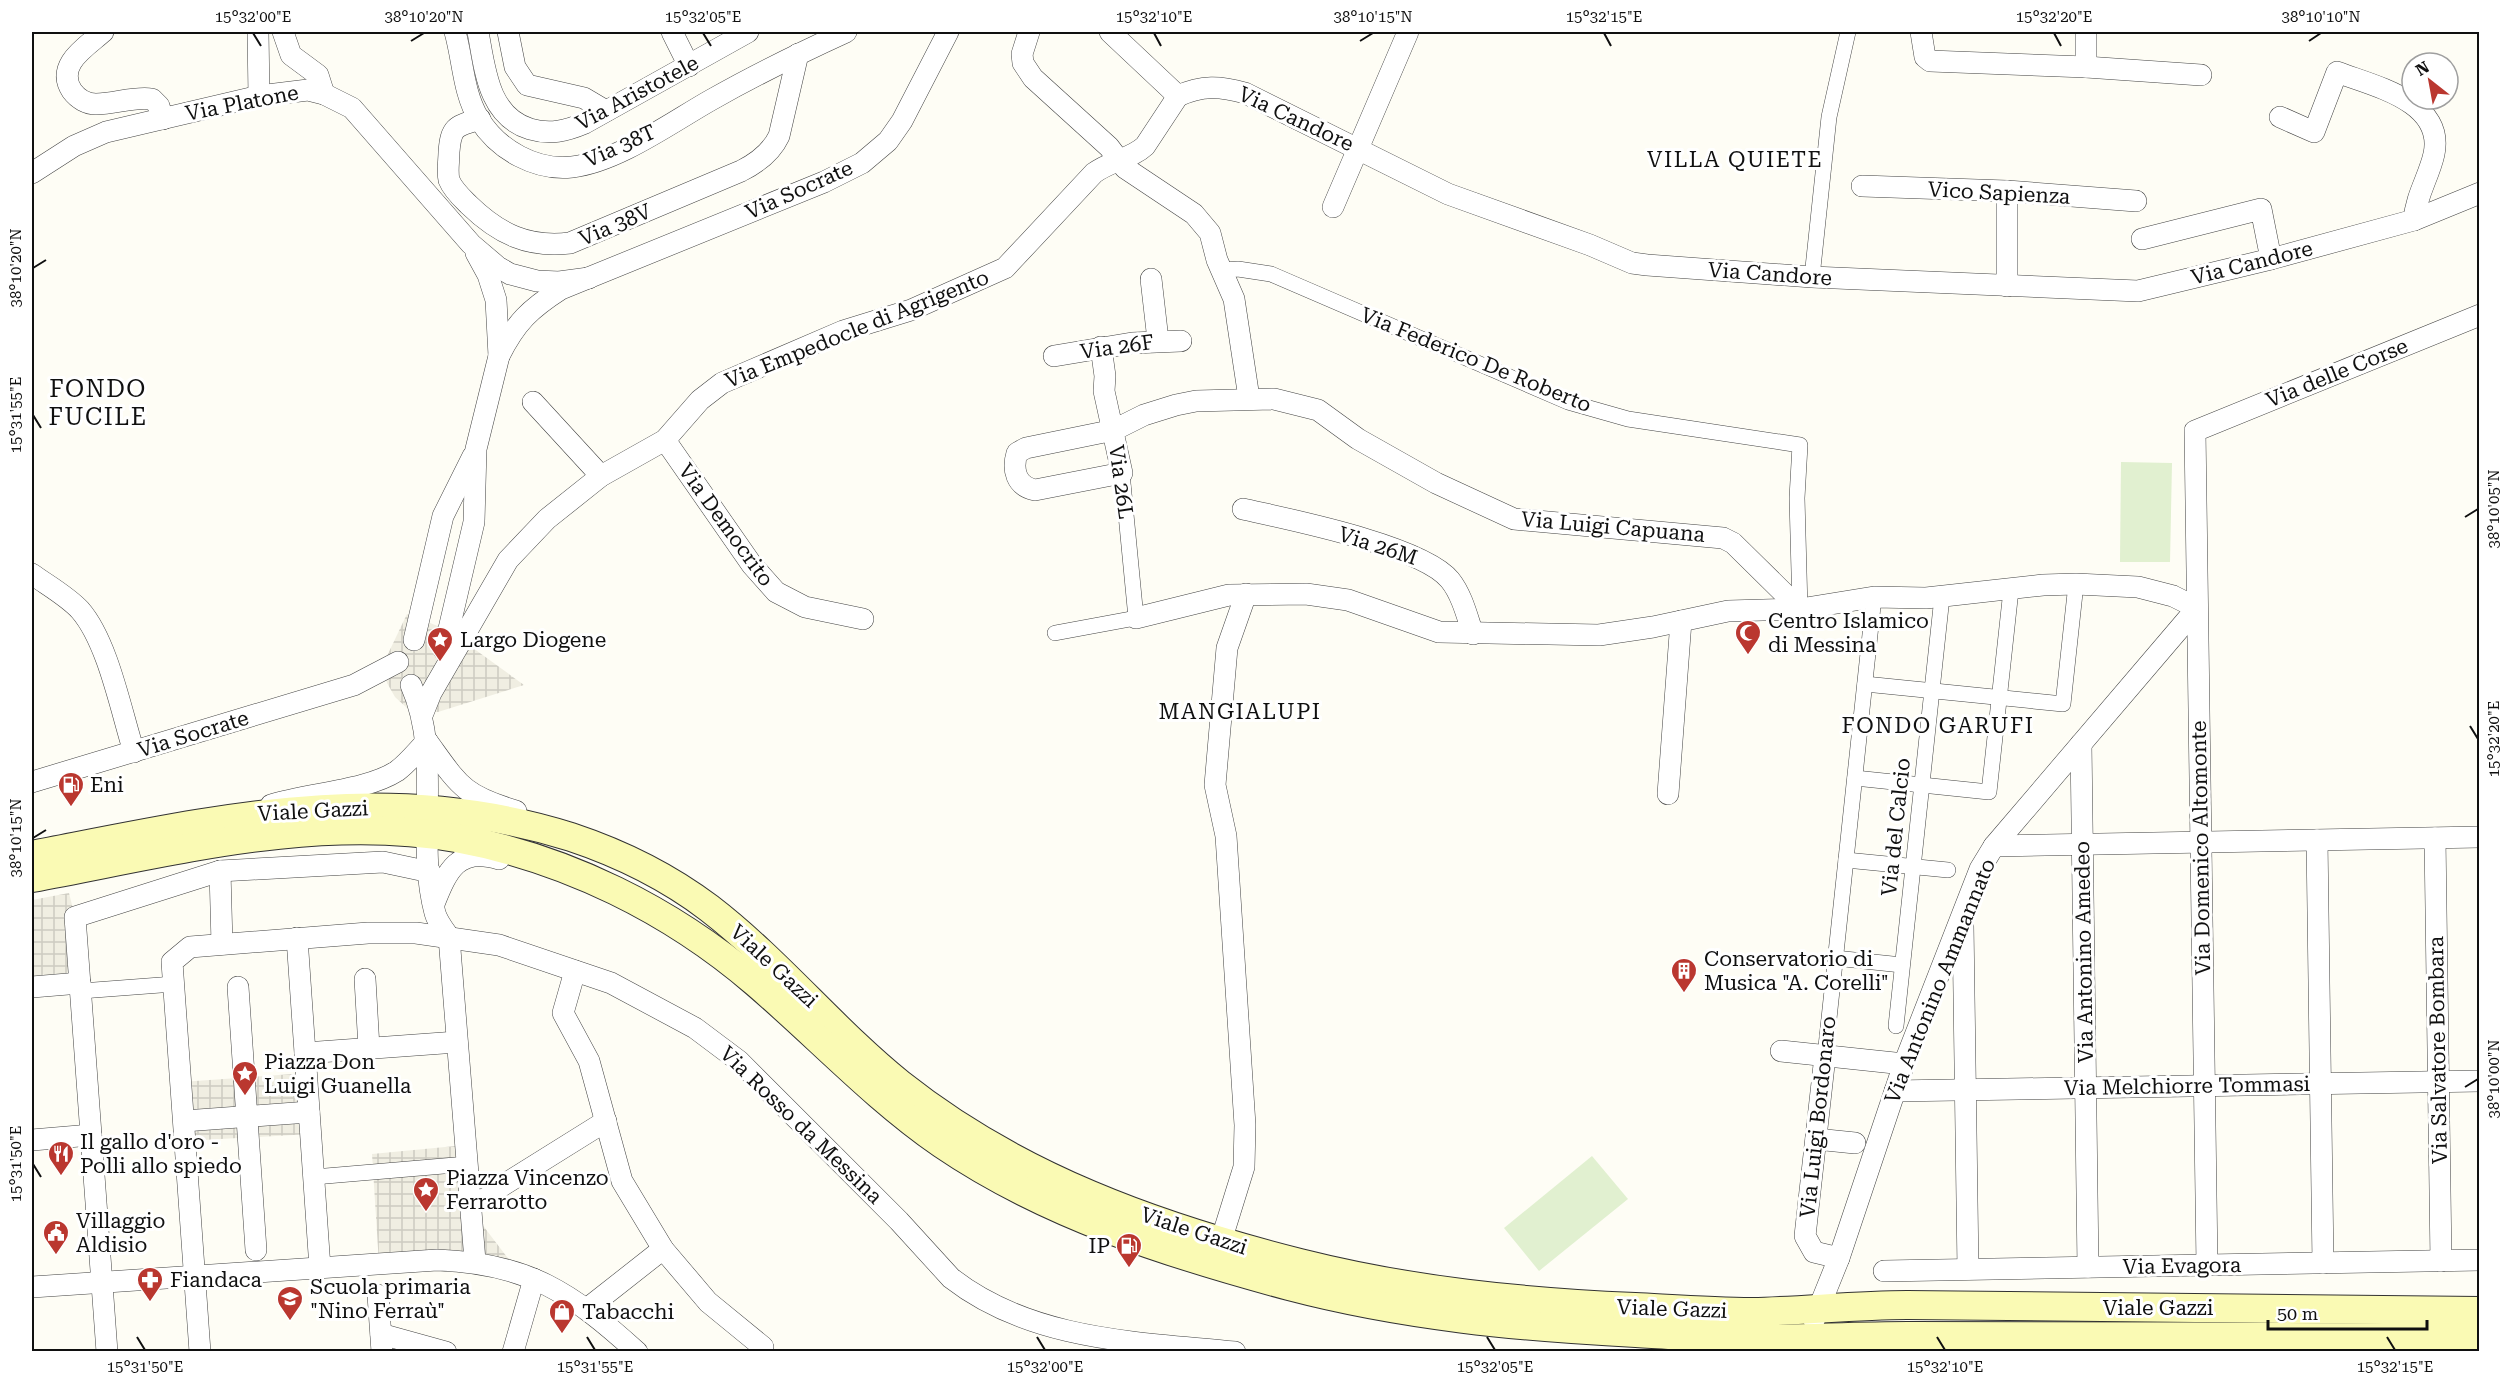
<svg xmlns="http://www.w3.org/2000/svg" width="2511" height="1383" font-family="'Roboto Serif',serif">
	<defs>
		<pattern id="plaza-grid" width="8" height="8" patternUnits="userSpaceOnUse" patternTransform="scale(1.5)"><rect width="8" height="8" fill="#f0eee2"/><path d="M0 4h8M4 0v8" fill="none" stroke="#cdcbc1"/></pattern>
	</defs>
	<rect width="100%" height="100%" fill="#fefdf5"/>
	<g fill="#e1f0d0">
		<polygon points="2121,462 2172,463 2170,562 2120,562"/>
		<polygon points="1592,1156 1628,1199 1539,1271 1504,1228"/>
	</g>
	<g fill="url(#plaza-grid)">
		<polygon points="407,614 448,630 524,685 438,712 423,713 407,708 395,697 387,683 385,671 387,656"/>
		<polygon points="69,893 75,917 80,983 32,987 32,900"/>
		<polygon points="307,1073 311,1134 185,1141 181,1082"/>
		<polygon points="466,1145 481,1223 507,1257 534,1279 379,1264 372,1154"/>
	</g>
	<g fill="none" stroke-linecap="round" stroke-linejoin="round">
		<defs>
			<g id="pedestrian">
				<polyline points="1223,270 1238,269 1271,274 1568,402 1628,419 1800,445 1797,498 1800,609"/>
				<polyline points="1812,277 1829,117 1848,32"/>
				<polyline points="1055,633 1136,618 1122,473"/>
				<polyline points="1865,684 2063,704 2076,584"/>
				<polyline points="1855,778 1989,792 2011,590"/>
				<polyline points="1846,860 1948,870"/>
				<polyline points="1835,958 1902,965"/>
				<polyline points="81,991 174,984"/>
				<polyline points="1896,1026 1942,597"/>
				<polyline points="1825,1056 1874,597"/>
				<polyline points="314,1177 467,1164"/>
				<polyline points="470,1203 497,1189"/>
			</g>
			<g id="minor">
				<path d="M103,32C86,47 55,65 72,91C78,99 87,104 96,104C115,104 134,96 152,99L159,106L163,119"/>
				<polyline points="258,32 259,96"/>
				<polyline points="283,32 291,55 318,75 324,94"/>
				<path d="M455,32C463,60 463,93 479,119C498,150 536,171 572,167C617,162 672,122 711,100C755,75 800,53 846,32"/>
				<path d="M478,32C485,69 488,116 530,129C550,135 566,131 585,123L748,32"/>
				<polyline points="508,32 515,67 527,85 584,98 606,111"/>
				<polyline points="672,32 689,66"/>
				<polyline points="1029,32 1022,54 1023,63 1033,78 1109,147 1125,168 1194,214 1210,233 1217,260 1234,299 1249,398"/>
				<polyline points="1110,32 1178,96"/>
				<polyline points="1921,32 1925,57 1930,61 2086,67 2201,75"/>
				<polyline points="2086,32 2086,67"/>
				<path d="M1178,96C1202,85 1220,86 1245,93L1448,194L1590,245L1632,263L1647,265L1812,277L2138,291L2271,259L2414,220L2480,193"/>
				<path d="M2280,117L2314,132L2337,72C2373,86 2445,101 2434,154C2429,177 2416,195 2414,220"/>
				<path d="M480,119C456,126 451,126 449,152C449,161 447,171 449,180C453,190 462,198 469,205C499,234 528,248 570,243L741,171C757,163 771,153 779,136L798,54"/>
				<polyline points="32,173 74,146 106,132 259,96 308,90 324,94 352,108 471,244 498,267 510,274 537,281 559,282 589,278"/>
				<polyline points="1862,186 2007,191 2136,201"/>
				<polyline points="2007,191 2007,286"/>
				<polyline points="1333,207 1408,32"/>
				<polyline points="2142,239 2261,209 2271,259"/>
				<polyline points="1151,279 1158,340"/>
				<path d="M1101,347L1105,376L1104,391L1122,473L1035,490C1016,486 1012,470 1017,453L1026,448L1114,430L1144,415L1176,405L1196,401L1274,399L1318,410L1358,439L1436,483L1514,519L1723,538L1733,543L1800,609"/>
				<path d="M499,356C516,322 530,309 561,289L824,182L862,163L888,141L902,121L948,32"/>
				<polyline points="1054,356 1132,343 1181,341"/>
				<polyline points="533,402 601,476"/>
				<polyline points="665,440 752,565 776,592 805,607 863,619"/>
				<path d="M1243,509C1288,519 1423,546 1450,580C1462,595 1467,616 1473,634"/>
				<path d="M32,574C47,585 67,596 80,610C108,642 121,711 134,752"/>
				<polyline points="1136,618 1229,595 1306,594 1348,600 1439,632 1599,635 1653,627 1728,611 1800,609 1874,597 1926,598 2043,585 2076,584 2138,587 2173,596 2197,608"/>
				<polyline points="414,640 443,516 473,456"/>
				<polyline points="444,650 474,522 476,449 499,356 496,300 488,275 476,253"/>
				<path d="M411,685C443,757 415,838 435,913C437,921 444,930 449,937L475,1261"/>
				<path d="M423,713L431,693L508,560L547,519L601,476L665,440L700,400L722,383L843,331L911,310L1005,268L1094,173C1110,161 1131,159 1145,146L1178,96"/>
				<path d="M427,741C459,785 462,795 516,811"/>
				<polyline points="2081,744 2088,1267"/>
				<polyline points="32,782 354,685 398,662"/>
				<polyline points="1668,794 1681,621"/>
				<path d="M271,805C309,793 366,791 397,771C408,763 418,750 427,741"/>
				<polyline points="2435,838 2441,1261"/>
				<polyline points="2317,840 2323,1263"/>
				<polyline points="1994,846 2480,837"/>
				<polyline points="220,871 222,944"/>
				<path d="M434,904C447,871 458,846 499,859"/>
				<polyline points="1963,925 1968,1269"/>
				<polyline points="297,938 320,1268"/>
				<polyline points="575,971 563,1013 589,1061 622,1181 663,1249 708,1302 763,1347 760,1352"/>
				<polyline points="365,979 369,1048"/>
				<polyline points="32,987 80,983"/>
				<polyline points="238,987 256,1250"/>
				<polyline points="1781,1051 1904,1064"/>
				<polyline points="305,1053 457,1042"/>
				<polyline points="1825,1056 1805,1236 1814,1252 1839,1258"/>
				<polyline points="1895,1091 2480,1081"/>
				<polyline points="184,1121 309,1112"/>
				<polyline points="1816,1139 1855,1143"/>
				<polyline points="32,1140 91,1135"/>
				<polyline points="497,1189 606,1121"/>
				<polyline points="1221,1241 1244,1167 1245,1125 1226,836 1215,785 1227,648 1246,594"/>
				<polyline points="2207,1265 2195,431 2480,315"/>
				<polyline points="1884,1271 2480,1260"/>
				<path d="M32,1287L437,1260C528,1263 572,1293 637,1352"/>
				<polyline points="378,1295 382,1352"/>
				<polyline points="588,1308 663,1249"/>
				<polyline points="1814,1320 1839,1258 1904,1064 1980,869 1994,846 2197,608"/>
				<polyline points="381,1334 446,1352"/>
				<polyline points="107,1352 75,917 220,871 383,862 430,872"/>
				<path d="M200,1352L172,962L190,947L368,933H416L499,945L611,983L695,1028L739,1061L899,1221L951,1278C1032,1341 1137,1342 1235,1352"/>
				<polyline points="513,1352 534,1279"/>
			</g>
			<g id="secondary">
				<path d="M32,855C214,820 386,778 571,837C619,853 668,877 709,908C778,961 833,1030 900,1084C1017,1177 1157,1227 1300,1263C1411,1291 1521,1302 1635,1307C1673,1309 1713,1312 1752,1312C1803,1311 1855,1305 1907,1305C2098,1306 2289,1308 2480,1311"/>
				<path d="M32,878C169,853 315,813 456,838C566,858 671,910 756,983C819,1037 874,1097 942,1144C1046,1215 1170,1254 1289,1286C1403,1316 1519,1327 1636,1333C1675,1335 1714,1339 1753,1339C1804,1339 1856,1336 1908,1336C2099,1336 2289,1337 2480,1338"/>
			</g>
		</defs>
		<use href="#pedestrian" stroke="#434343" stroke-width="16"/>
		<use href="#minor" stroke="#434343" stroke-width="22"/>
		<use href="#secondary" stroke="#323232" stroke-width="30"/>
		<use href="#pedestrian" stroke="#fff" stroke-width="15"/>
		<use href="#minor" stroke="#fff" stroke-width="21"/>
		<use href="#secondary" stroke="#fafab4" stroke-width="28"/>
	</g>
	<path fill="none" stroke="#101010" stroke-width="2" d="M253,33L261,46M703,33L711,46M1154,33L1161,46M1604,33L1611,46M2054,33L2061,46M411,41L424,33M1360,41L1373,33M2309,41L2321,33M33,268L46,260M33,415L41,428M2465,517L2478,509M2470,726L2478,739M33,838L46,830M2465,1087L2478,1079M33,1164L41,1177M137,1337L145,1350M587,1337L595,1350M1037,1337L1045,1350M1487,1337L1495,1350M1937,1337L1945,1350M2387,1337L2395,1350"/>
	<defs>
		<symbol id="mosque-pin" viewBox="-11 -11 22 30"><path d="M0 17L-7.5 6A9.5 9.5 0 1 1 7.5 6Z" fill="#ba372f" stroke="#fff"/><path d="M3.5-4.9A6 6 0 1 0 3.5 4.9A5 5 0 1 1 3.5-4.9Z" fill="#fff"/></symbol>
		<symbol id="sight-pin" viewBox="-11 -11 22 30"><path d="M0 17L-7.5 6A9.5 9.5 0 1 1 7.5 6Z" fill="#ba372f" stroke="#fff"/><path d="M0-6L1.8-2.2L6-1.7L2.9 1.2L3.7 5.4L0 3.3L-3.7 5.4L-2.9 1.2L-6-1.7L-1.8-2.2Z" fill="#fff"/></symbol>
		<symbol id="fuel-pin" viewBox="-11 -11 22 30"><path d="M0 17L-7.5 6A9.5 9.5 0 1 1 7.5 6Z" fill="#ba372f" stroke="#fff"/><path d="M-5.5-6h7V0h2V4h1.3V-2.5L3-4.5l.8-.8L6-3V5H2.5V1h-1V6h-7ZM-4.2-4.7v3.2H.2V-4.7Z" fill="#fff"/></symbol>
		<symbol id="building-pin" viewBox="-11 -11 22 30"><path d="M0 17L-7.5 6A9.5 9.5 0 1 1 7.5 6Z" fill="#ba372f" stroke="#fff"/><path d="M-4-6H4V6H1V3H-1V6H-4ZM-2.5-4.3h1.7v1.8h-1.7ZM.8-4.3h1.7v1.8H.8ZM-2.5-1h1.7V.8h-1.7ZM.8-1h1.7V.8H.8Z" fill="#fff"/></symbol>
		<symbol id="restaurant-pin" viewBox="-11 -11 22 30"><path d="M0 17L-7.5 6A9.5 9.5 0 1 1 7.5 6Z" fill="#ba372f" stroke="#fff"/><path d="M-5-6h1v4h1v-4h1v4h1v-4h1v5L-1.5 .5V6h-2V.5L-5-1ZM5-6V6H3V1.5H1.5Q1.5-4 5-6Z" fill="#fff"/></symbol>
		<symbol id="civic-pin" viewBox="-11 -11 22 30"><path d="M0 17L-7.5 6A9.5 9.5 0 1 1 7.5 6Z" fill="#ba372f" stroke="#fff"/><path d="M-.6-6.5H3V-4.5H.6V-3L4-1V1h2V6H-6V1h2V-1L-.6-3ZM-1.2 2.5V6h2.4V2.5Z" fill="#fff"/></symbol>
		<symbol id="pharmacy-pin" viewBox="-11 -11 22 30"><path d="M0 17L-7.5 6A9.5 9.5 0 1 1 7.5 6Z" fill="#ba372f" stroke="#fff"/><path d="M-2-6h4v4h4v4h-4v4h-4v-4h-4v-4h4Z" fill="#fff"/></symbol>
		<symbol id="school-pin" viewBox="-11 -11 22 30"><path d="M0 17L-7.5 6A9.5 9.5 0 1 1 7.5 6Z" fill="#ba372f" stroke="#fff"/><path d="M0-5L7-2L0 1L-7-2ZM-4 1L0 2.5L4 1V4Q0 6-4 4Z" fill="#fff"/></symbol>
		<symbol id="shop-pin" viewBox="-11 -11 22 30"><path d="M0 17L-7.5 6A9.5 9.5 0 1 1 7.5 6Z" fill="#ba372f" stroke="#fff"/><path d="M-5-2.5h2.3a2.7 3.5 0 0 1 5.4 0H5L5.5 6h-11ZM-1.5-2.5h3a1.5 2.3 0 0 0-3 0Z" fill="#fff"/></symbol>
	</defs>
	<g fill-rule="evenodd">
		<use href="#mosque-pin" x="1733" y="618" width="30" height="40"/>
		<use href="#sight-pin" x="425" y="625" width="30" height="40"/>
		<use href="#fuel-pin" x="56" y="770" width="30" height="40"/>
		<use href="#building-pin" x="1669" y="956" width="30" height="40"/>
		<use href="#sight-pin" x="230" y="1059" width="30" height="40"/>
		<use href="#restaurant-pin" x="46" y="1139" width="30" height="40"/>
		<use href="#sight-pin" x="411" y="1175" width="30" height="40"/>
		<use href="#civic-pin" x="41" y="1218" width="30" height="40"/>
		<use href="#fuel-pin" x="1114" y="1231" width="30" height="40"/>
		<use href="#pharmacy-pin" x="135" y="1265" width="30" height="40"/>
		<use href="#school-pin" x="275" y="1284" width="30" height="40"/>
		<use href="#shop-pin" x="547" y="1297" width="30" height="40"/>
	</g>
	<g text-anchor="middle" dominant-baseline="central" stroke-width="6" stroke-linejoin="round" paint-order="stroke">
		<g font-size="21" fill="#101010" stroke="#fff">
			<text transform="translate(637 93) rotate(-28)">Via Aristotele</text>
			<text transform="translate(242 103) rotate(-11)">Via Platone</text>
			<text transform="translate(1296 119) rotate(25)">Via Candore</text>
			<text transform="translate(620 146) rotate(-24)">Via 38T</text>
			<text transform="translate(799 190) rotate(-24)">Via Socrate</text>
			<text transform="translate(1999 193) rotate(3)">Vico Sapienza</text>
			<text transform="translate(615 225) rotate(-23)">Via 38V</text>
			<text transform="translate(2252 263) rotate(-14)">Via Candore</text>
			<text transform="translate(1770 274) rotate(4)">Via Candore</text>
			<text transform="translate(857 329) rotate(-22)">Via Empedocle di Agrigento</text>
			<text transform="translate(1117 347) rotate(-8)">Via 26F</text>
			<text transform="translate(1476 360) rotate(22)">Via Federico De Roberto</text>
			<text transform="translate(2337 373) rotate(-22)">Via delle Corse</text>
			<text transform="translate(1121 482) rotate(82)">Via 26L</text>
			<text transform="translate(726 525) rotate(54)">Via Democrito</text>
			<text transform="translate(1613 527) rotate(5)">Via Luigi Capuana</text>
			<text transform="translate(1378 546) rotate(18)">Via 26M</text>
			<text transform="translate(193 734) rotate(-17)">Via Socrate</text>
			<text transform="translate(313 811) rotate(-3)">Viale Gazzi</text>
			<text transform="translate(1896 827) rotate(-84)">Via del Calcio</text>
			<text transform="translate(2201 848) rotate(-91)">Via Domenico Altomonte</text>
			<text transform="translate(2084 952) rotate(-91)">Via Antonino Amedeo</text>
			<text transform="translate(774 966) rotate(43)">Viale Gazzi</text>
			<text transform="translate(1940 981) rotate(-68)">Via Antonino Ammannato</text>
			<text transform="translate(2438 1050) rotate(-91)">Via Salvatore Bombara</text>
			<text transform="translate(2187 1086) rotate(-1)">Via Melchiorre Tommasi</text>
			<text transform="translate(1818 1117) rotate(-84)">Via Luigi Bordonaro</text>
			<text transform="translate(801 1125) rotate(44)">Via Rosso da Messina</text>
			<text transform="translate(1194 1231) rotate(18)">Viale Gazzi</text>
			<text transform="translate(2182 1266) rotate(-1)">Via Evagora</text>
			<text x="2158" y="1308">Viale Gazzi</text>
			<text transform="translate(1672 1309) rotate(2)">Viale Gazzi</text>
		</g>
		<g font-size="21" fill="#101010" stroke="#fff" text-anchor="start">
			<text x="1768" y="621">Centro Islamico<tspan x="1768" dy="24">di Messina</tspan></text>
			<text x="460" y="640">Largo Diogene</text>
			<text x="90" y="785">Eni</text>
			<text x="1704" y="959">Conservatorio di<tspan x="1704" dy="24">Musica "A. Corelli"</tspan></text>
			<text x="264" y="1062">Piazza Don<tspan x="264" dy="24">Luigi Guanella</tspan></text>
			<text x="80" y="1142">Il gallo d'oro -<tspan x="80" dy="24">Polli allo spiedo</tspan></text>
			<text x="446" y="1178">Piazza Vincenzo<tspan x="446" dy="24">Ferrarotto</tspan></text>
			<text x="76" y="1221">Villaggio<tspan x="76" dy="24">Aldisio</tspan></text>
			<text x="1110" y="1246" text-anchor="end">IP</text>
			<text x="170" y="1280">Fiandaca</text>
			<text x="310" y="1287">Scuola primaria<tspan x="310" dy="24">"Nino Ferraù"</tspan></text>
			<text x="582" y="1312">Tabacchi</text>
		</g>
		<g font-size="22" letter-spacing="1.5" fill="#101010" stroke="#fff">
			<text x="1735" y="159">VILLA QUIETE</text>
			<text x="1240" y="711">MANGIALUPI</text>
			<text x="1938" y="725">FONDO GARUFI</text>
		</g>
		<g font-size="24" letter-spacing="1.5" fill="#101010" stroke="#fff">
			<text x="98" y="389">FONDO<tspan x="98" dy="28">FUCILE</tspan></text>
		</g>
	</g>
	<rect width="2511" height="1383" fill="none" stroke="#ffffff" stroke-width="66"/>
	<g transform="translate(2430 81) rotate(329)"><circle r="28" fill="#ffffff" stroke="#9f9f9f" stroke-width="1.5"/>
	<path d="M0-4.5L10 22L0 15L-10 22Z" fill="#ba372f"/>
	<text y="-9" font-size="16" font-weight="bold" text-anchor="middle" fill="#101010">N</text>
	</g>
	<path d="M2268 1320v9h159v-9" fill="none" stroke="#101010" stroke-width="3"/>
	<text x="2277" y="1320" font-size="18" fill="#101010" stroke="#ffffff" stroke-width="4.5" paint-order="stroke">50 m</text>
	<rect x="33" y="33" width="2445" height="1317" fill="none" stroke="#101010" stroke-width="2"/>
	<g font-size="15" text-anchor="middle" fill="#101010">
		<text x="253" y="22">15°32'00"E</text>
		<text x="424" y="22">38°10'20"N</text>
		<text x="703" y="22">15°32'05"E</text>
		<text x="1154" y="22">15°32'10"E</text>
		<text x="1373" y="22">38°10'15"N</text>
		<text x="1604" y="22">15°32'15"E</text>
		<text x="2054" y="22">15°32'20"E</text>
		<text x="2321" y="22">38°10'10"N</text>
		<text transform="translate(16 268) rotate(-90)" y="5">38°10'20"N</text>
		<text transform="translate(16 415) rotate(-90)" y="5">15°31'55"E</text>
		<text transform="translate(2494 509) rotate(-90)" y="5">38°10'05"N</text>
		<text transform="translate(2494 739) rotate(-90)" y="5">15°32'20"E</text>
		<text transform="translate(16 838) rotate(-90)" y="5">38°10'15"N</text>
		<text transform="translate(2494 1079) rotate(-90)" y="5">38°10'00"N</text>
		<text transform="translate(16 1164) rotate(-90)" y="5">15°31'50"E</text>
		<text x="145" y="1372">15°31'50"E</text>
		<text x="595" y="1372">15°31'55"E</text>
		<text x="1045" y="1372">15°32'00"E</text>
		<text x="1495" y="1372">15°32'05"E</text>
		<text x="1945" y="1372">15°32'10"E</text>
		<text x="2395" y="1372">15°32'15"E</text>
	</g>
</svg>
